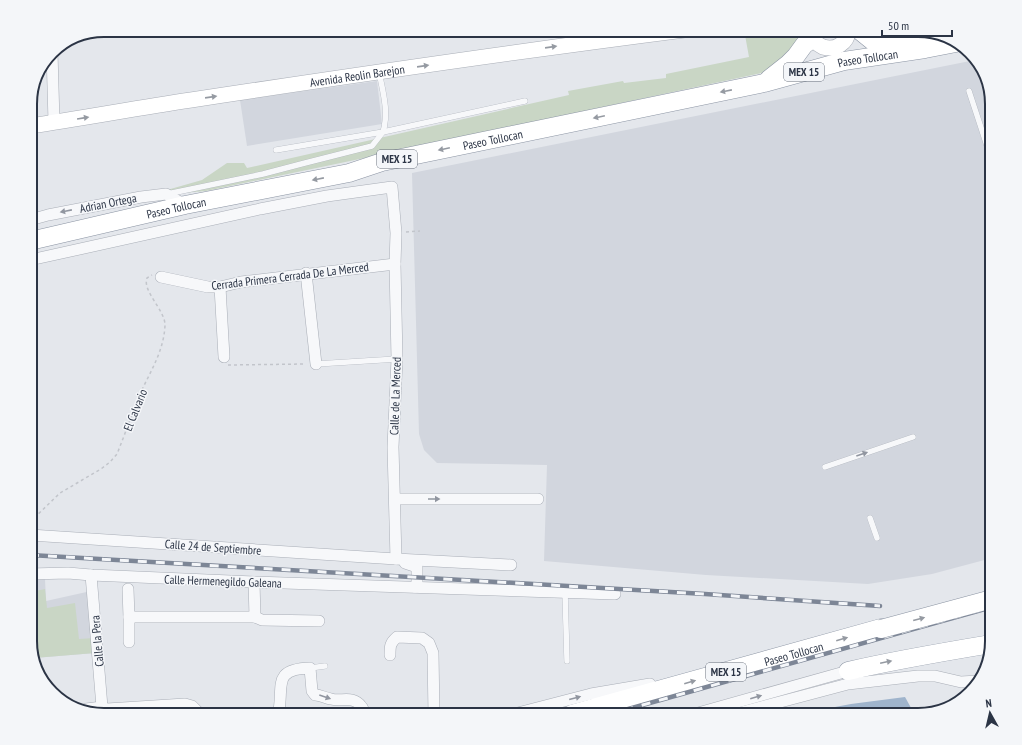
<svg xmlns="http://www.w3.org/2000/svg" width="1022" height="745" font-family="'PT Sans Narrow',sans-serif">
	<rect width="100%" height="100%" fill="#e4e7ec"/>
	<g fill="#d2d6de">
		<polygon points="975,60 984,71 992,104 992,558 932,574 868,584 706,575 544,561 547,465 437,463 424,450 419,434 412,173"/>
		<polygon points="377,81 382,124 247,146 240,100"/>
		<polygon points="30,579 45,579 46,601 91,591 95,653 34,658 30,646"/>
	</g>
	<g fill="#c9d6c5">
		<polygon points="789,31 798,37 800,46 780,69 379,155 206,191 182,193 167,190 202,180 227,163 244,163 247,168 569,95 568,91 623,81 624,83 666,78 666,74 749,57 745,35"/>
		<polygon points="45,589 47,608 75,603 79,639 94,638 95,653 34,658 30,646 30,613 37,610 36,605 32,605 30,592"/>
	</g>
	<polygon fill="#9fb4cc" points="905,697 915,715 799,715 798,714 851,704"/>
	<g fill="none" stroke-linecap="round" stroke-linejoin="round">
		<defs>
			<g id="service">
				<polyline points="969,91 992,161"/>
				<path d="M276,150L383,132C389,112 383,92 379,72"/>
				<polyline points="167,194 263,174 305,163 372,146 383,132 525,101"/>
				<polyline points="316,364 397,359"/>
				<polyline points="825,467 913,437"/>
				<polyline points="870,518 877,538"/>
				<polyline points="565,592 567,661"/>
				<polyline points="310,668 325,666"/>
			</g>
			<g id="minor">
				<polyline points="52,52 54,122"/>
				<polyline points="30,220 48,215 141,197 166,194 185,205"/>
				<polyline points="30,260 260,209 327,196 392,187 396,233 395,264 397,359 393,447 396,559"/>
				<polyline points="306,273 316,364"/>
				<polyline points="161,277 208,287 220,287 241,282 395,264"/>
				<polyline points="220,287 224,357"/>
				<polyline points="395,499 538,499"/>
				<polyline points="30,535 396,559 511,565"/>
				<polyline points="405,563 417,567 417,583 415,587"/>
				<polyline points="30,574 68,573 91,575 254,582 615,594"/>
				<polyline points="91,575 102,707"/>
				<polyline points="254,582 255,617"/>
				<polyline points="128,589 129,617 129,642"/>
				<polyline points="129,617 255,617 262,620 319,621"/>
				<path d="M390,655C390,646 390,643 397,637L422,638L429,643L433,653L434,715"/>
				<polyline points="86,709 102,707 107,709 185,704 192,706 201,715"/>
				<path d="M278,715C285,688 270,669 310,668L312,691L315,695C321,695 325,698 331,699C341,702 353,695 361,706C364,709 364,711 363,715"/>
				<polyline points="510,715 591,694 650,684"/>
				<polyline points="691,715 848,671"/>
				<polyline points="731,715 848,684 918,676 935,676 961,682 978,681"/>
			</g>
			<g id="secondary">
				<path d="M810,30C811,33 811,37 813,39C815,43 819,45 823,47C836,51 847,43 849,30"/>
				<path id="s1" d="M30,126C84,118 137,108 191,100C355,75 519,51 684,30"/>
			</g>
			<g id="trunk">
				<polyline points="859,30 880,47 931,34"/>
				<polyline points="769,79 788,64 796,56 804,45 812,39"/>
				<path id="s2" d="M30,241L185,205L349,173L382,162L764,83L844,61L925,49L956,43"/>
				<path d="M848,671C895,660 943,652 991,644"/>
			</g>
			<g id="motorway">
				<path id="s3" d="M572,715L881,629"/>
			</g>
		</defs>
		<use href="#service" stroke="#a9aeb7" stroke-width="6"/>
		<use href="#minor" stroke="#a9aeb7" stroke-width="12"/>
		<use href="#secondary" stroke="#a9aeb7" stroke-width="16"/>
		<use href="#trunk" stroke="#8b94a3" stroke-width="19"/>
		<use href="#motorway" stroke="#8b94a3" stroke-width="21"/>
		<g stroke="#c2c5cb" stroke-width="1.5" stroke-dasharray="3 3" stroke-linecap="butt">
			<polyline points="406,232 420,231"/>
			<polyline points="228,365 306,364"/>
			<path d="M30,522L60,493L101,469L110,462L117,454C125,434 132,414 140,394C150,372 164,351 165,325C165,310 142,291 147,278L152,275"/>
			<polyline points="30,609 36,608"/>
		</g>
		<use href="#service" stroke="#f7f8fa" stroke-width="5.5"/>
		<use href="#minor" stroke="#f7f8fa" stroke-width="11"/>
		<use href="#secondary" stroke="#fff" stroke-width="15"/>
		<use href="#trunk" stroke="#fff" stroke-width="18"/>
		<use href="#motorway" stroke="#fff" stroke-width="20"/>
		<defs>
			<g id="rail">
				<polyline points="30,555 705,594 880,606"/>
				<polyline points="607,715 992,607"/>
			</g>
		</defs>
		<use href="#rail" stroke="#7d8696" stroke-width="4.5"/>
		<use href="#rail" stroke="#f4f6f9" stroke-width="3" stroke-dasharray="9" stroke-linecap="butt"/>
		<defs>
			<polyline id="trunk-bridge" points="881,629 992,599"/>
		</defs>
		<use href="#trunk-bridge" stroke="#8b94a3" stroke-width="19" stroke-linecap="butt"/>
		<use href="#trunk-bridge" stroke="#fff" stroke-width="18"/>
	</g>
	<defs><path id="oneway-solid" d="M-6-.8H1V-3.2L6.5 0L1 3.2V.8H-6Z"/></defs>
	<g fill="#959aa2">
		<use href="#oneway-solid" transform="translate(551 47) rotate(-8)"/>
		<use href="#oneway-solid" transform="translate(423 66) rotate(-8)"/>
		<use href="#oneway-solid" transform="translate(726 91) rotate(169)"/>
		<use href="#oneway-solid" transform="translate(211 97) rotate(-8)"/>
		<use href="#oneway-solid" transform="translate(599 117) rotate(168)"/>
		<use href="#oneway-solid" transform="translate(83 118) rotate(-9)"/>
		<use href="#oneway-solid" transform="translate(444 149) rotate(168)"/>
		<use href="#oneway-solid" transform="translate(318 179) rotate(169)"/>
		<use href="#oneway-solid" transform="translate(919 619) rotate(-15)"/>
		<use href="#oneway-solid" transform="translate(842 639) rotate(-16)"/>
		<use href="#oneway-solid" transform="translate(886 662) rotate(-12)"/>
		<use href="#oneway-solid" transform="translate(690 682) rotate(-16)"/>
	</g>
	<g fill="#9196a0">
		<use href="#oneway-solid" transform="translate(66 211) rotate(169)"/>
		<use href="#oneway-solid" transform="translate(862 454) rotate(-19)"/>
		<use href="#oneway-solid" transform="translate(434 499)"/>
		<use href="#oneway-solid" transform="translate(325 697) rotate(19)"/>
		<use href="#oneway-solid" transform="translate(756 697) rotate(-16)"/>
		<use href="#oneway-solid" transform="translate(575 698) rotate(-15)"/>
	</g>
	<g text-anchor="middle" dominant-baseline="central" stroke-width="3" stroke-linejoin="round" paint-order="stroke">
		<g fill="#f4f6f9" stroke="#676e7b" stroke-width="1">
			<rect x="784" y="63" width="40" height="18" rx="3"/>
			<rect x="377" y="150" width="40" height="18" rx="3"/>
			<rect x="706" y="663" width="40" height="18" rx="3"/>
		</g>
		<g font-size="11" font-weight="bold" fill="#2b3445">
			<text x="804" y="72">MEX 15</text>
			<text x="397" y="159">MEX 15</text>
			<text x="726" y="672">MEX 15</text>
		</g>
		<g font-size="12" fill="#2b3445" stroke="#f4f6f9">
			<text stroke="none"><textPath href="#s2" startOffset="858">Paseo Tollocan</textPath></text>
			<text stroke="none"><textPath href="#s1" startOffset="331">Avenida Reolin Barejon</textPath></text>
			<text stroke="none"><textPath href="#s2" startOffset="474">Paseo Tollocan</textPath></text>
			<text transform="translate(108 203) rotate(-11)">Adrian Ortega</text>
			<text stroke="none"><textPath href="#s2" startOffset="150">Paseo Tollocan</textPath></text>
			<text transform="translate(290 276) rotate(-7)">Cerrada Primera Cerrada De La Merced</text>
			<text transform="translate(395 396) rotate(-88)">Calle de La Merced</text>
			<text transform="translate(135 410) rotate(-68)">El Calvario</text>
			<text transform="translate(213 547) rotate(4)">Calle 24 de Septiembre</text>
			<text transform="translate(223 581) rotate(2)">Calle Hermenegildo Galeana</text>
			<text transform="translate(97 641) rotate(-95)">Calle la Pera</text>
			<text stroke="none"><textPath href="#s3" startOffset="230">Paseo Tollocan</textPath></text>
		</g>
	</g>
	<path d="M0 0H1022V745H0ZM104 37H918A67 67 0 0 1 985 104V641A67 67 0 0 1 918 708H104A67 67 0 0 1 37 641V104A67 67 0 0 1 104 37Z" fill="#f4f6f9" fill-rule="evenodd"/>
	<path fill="none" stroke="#2b3445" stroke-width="2" d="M104 37H918A67 67 0 0 1 985 104V641A67 67 0 0 1 918 708H104A67 67 0 0 1 37 641V104A67 67 0 0 1 104 37Z"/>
	<g transform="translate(990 713) rotate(352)" stroke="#f4f6f9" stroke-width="3" paint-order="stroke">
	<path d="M0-3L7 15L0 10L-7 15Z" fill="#2b3445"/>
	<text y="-6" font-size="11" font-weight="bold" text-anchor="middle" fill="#2b3445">N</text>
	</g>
	<path d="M882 30v6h70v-6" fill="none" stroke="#2b3445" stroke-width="2"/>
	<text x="888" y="30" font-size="12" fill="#2b3445" stroke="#f4f6f9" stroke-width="3" paint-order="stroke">50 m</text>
</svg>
